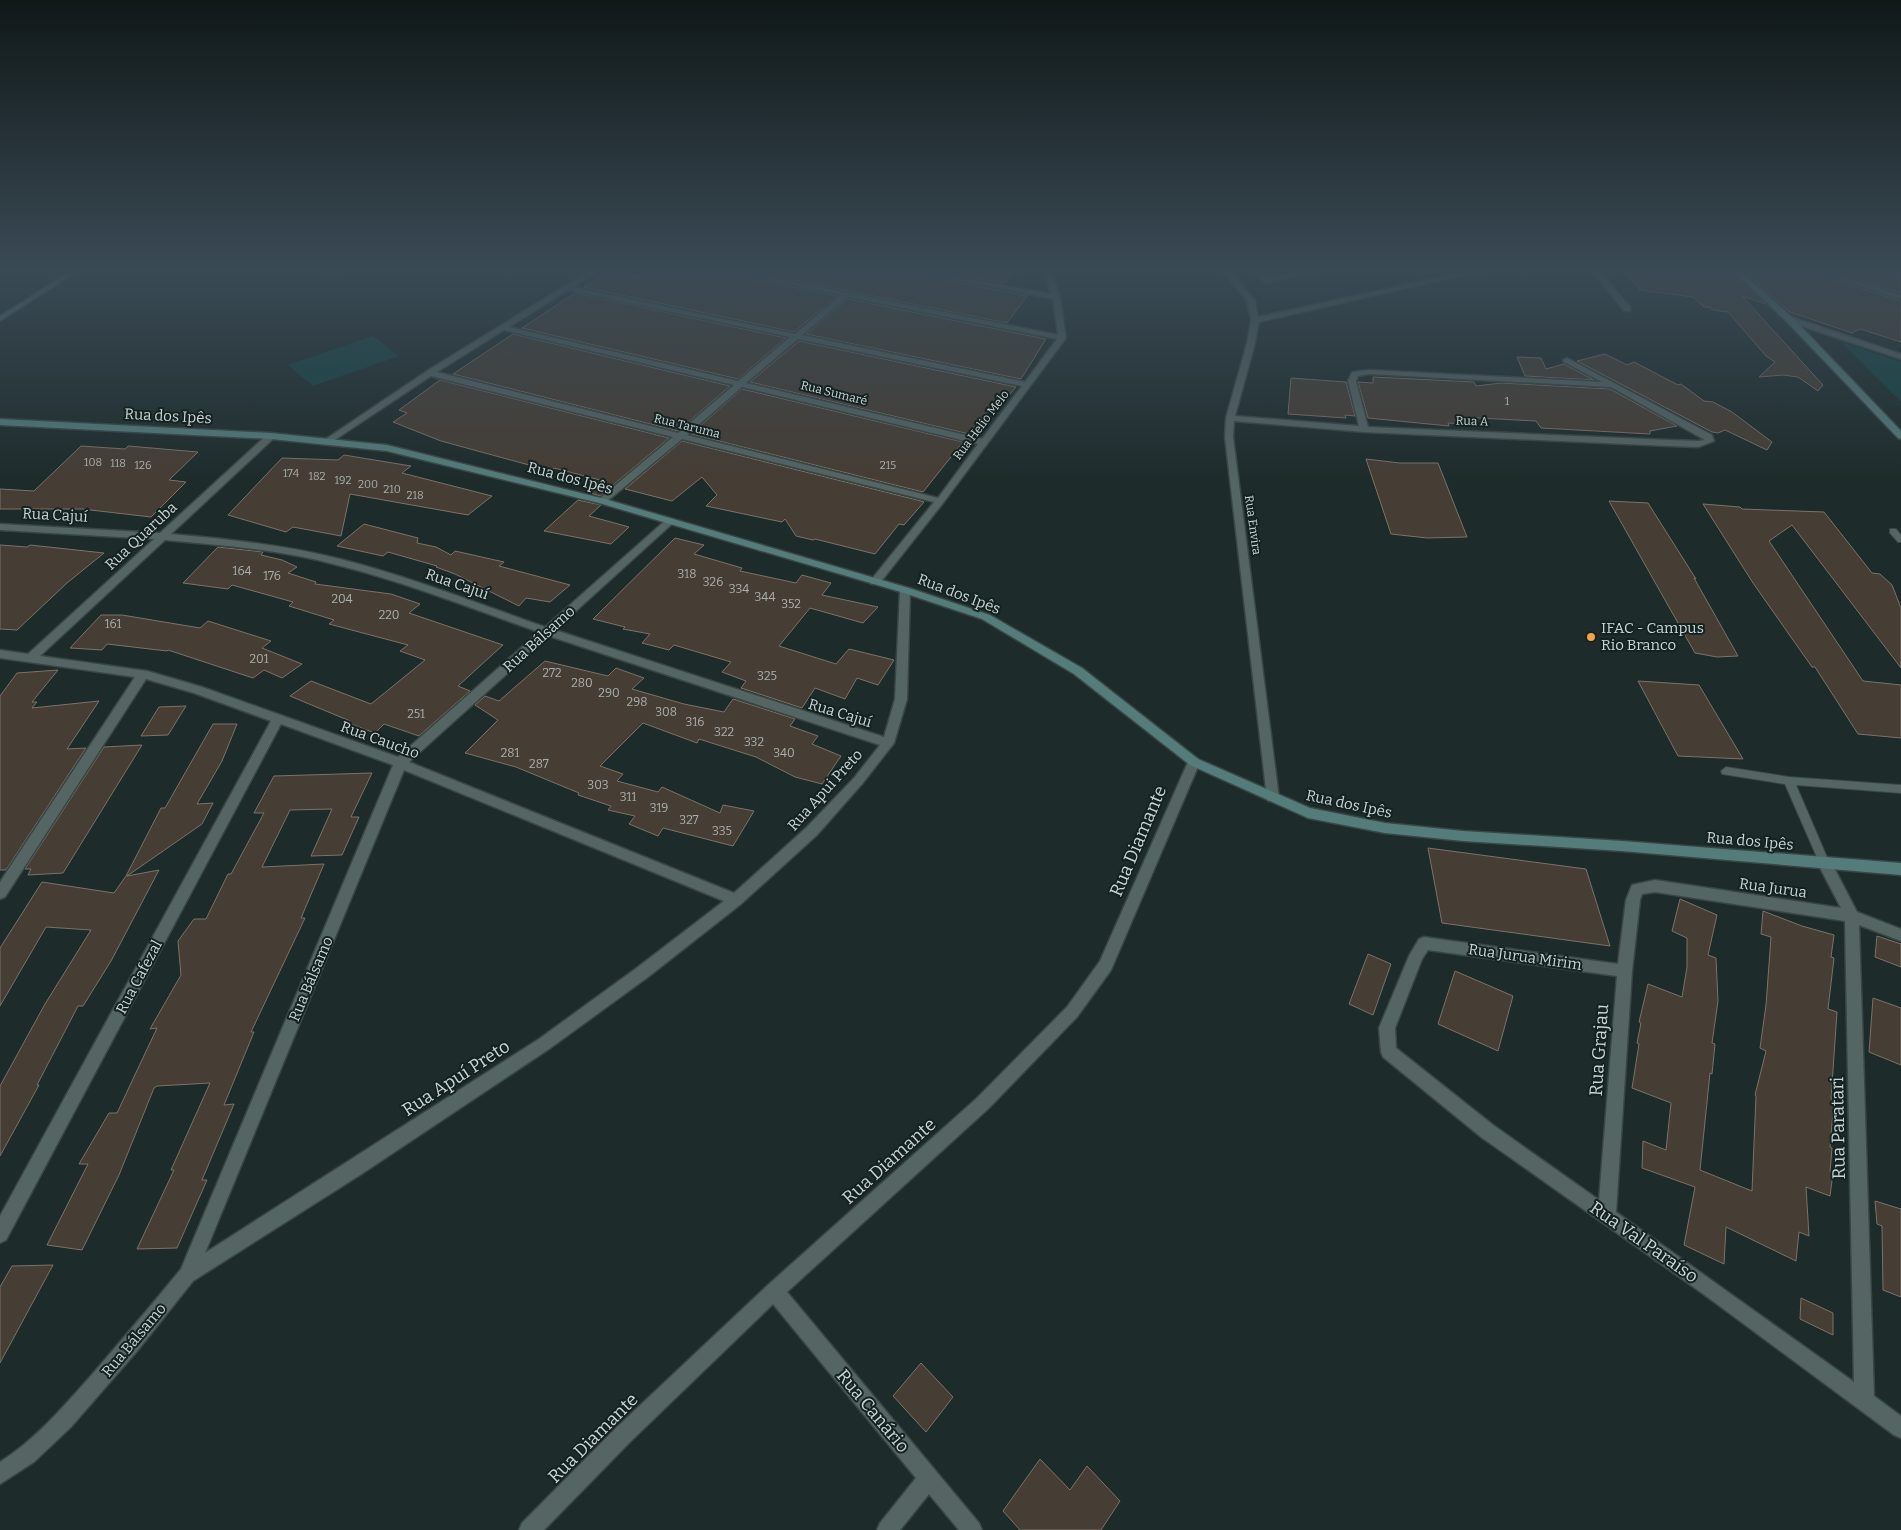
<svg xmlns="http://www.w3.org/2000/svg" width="1901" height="1530" font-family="Bitter,serif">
	<rect width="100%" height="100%" fill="#1d2b2b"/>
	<g fill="#124343">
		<polygon points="373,336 399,356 313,386 288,365"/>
		<polygon points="1841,342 1901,362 1901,402"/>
	</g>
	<g fill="#463d34" stroke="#7c7268">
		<polygon points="650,268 675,268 695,272 695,268 712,268 717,272 837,296 794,332 584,287 611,270 638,276"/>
		<polygon points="734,268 894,268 896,270 1027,296 1007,323"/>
		<polygon points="919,268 1017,268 1004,283"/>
		<polygon points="1621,268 1717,268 1729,270 1766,304 1742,296 1823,385 1818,391 1798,377 1783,375 1759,377 1775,362 1766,356 1728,312 1713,310 1709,307 1704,307 1693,297 1640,290"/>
		<polygon points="1760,268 1801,268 1802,270 1901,301 1901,342 1860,329 1852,333 1790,312 1742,270 1759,270"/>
		<polygon points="1820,268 1880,268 1901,274 1901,293"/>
		<polygon points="575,293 786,338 738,379 522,328"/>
		<polygon points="848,299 1046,339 1021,379 806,334"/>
		<polygon points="513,334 730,386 678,431 453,374"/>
		<polygon points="799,341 1016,387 994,413 987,412 969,434 750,382"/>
		<polygon points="1605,354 1627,365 1634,362 1678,385 1681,384 1704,401 1713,402 1732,412 1772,442 1767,450 1725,430 1718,433 1712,432 1577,361"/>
		<polygon points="1517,357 1541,358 1546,369 1564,364 1594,380 1525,376"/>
		<polygon points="1373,377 1474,382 1476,386 1501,383 1610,389 1677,426 1650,431 1650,434 1541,428 1536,421 1460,417 1463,424 1448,423 1449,426 1368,418 1358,382 1373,383"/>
		<polygon points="1291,378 1346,382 1355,416 1345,415 1346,418 1288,414"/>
		<polygon points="440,380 669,438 600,496 587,492 600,480 554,468 551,471 441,441 393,422 407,413 399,410"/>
		<polygon points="742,389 963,442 923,492 691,434"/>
		<polygon points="682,441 917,500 924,502 904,525 899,524 875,554 815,539 813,540 796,536 785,519 782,522 706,506 717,495 702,477 672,501 625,489"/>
		<polygon points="81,446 125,449 128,446 198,452 169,480 186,482 151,517 82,509 0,509 0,489 34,491"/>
		<polygon points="344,455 411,466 402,473 492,496 468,515 350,494 341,536 293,527 286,532 228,515 282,458 338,460"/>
		<polygon points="1366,459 1400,463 1438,463 1467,537 1427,538 1391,534"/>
		<polygon points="578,500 601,505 589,516 629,527 611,544 544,531"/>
		<polygon points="1609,501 1648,503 1696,579 1694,578 1738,656 1717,657 1695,653"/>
		<polygon points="1703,504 1740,507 1742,509 1824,512 1872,573 1880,574 1892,585 1901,608 1901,668 1792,525 1769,541 1863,681 1901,685 1901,738 1858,734 1815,667 1812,667 1753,583"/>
		<polygon points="364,524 418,538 417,543 436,547 451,555 455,551 504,562 499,566 570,585 550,602 526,598 519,606 455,574 436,567 437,566 388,552 383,556 337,546"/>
		<polygon points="675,538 704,545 694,554 742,568 740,571 796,583 802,575 831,583 822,595 878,607 863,623 810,608 779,646 836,664 849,649 894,660 878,685 857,678 845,699 815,688 802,708 741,688 746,681 722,672 731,662 674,645 669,650 642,643 650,634 623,629 625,627 593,619"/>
		<polygon points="0,545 27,547 30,545 104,553 67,583 17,630 0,629"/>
		<polygon points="218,547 263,552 261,555 282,560 297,567 288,573 316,582 315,584 391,594 420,604 409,613 503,645 458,686 470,691 419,736 384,724 375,733 348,723 350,721 290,696 311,681 371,704 425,660 400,651 408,645 329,624 334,620 289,606 293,602 232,585 228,589 183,583"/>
		<polygon points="101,615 122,615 200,628 208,621 271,641 262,648 302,664 282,678 264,670 253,678 168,650 167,651 107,644 102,650 70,648"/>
		<polygon points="545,661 608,676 616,668 644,678 632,689 684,704 724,712 733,699 795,719 790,726 818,736 812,744 841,756 822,784 795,777 756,757 699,739 697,743 643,723 600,766 623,774 617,781 658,792 662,787 720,813 723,805 754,811 733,846 663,828 658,836 629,824 635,816 608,810 611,806 578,795 579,793 516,767 465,753 498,720 475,705 485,696 499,701"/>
		<polygon points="58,670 32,702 37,702 32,708 99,701 67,749 86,748 6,870 0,870 0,696 17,673"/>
		<polygon points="1638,681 1699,685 1743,759 1678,756"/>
		<polygon points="186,706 168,735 141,736 159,707"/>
		<polygon points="213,724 237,724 222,761 197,804 213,803 202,824 127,876 159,870 111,961 83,1006 78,1006 37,1085 39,1085 0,1156 0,1086 45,1004 91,930 46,927 0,1006 0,948 42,882 114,893 126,876 161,808 165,808"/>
		<polygon points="142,745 63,873 28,875 31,869 25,869 104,747"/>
		<polygon points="372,773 351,817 359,817 342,855 311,856 332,809 290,810 262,867 324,864 301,918 305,918 251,1032 254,1032 224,1105 234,1104 202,1180 207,1180 177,1248 137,1249 174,1170 171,1170 210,1083 157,1086 154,1088 119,1175 82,1250 47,1245 88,1164 79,1164 109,1113 117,1113 157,1028 150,1029 181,975 178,941 194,919 206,919 228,874 231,874 264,813 254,813 274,776"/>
		<polygon points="1428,848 1586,869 1610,946 1442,923"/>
		<polygon points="1680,899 1717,915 1708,955 1716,958 1718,1001 1712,1043 1715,1044 1712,1074 1710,1073 1700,1170 1752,1191 1756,1096 1755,1095 1766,1051 1760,1048 1766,1005 1771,937 1761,934 1763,911 1802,926 1834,935 1831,957 1834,958 1828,1009 1837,1012 1831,1099 1834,1100 1830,1147 1832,1148 1830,1172 1833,1173 1830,1196 1806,1187 1809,1236 1799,1232 1796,1261 1726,1227 1724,1264 1684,1245 1695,1187 1642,1168 1643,1141 1666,1150 1671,1103 1632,1088 1639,1044 1637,1043 1641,1023 1639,1022 1648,984 1682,997 1687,967 1687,938 1672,931"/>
		<polygon points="1877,936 1901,944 1901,967 1875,957"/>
		<polygon points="1368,954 1391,964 1373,1015 1349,1004"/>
		<polygon points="1455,971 1513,996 1498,1051 1438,1024"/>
		<polygon points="1873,998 1901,1008 1901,1065 1869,1052"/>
		<polygon points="1875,1201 1901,1209 1901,1297 1883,1290 1882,1226 1877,1224"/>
		<polygon points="53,1265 0,1363 0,1287 12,1266"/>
		<polygon points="1801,1298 1833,1313 1833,1335 1800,1319"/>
		<polygon points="921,1363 953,1397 926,1432 893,1396"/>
		<polygon points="1040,1459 1070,1490 1087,1466 1120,1501 1101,1530 1020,1530 1003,1511"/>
	</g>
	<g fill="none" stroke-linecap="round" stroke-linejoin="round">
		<defs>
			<g id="lane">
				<polygon points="1890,529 1896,529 1901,535 1901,542 1898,542 1890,533"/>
				<polygon points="1726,767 1789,777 1901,785 1901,793 1796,785 1829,862 1828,865 1824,866 1820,865 1819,862 1785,784 1722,774 1721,771"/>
			</g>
			<g id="street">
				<polygon points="318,268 327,268 336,274 329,276"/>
				<path d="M594,268H603L573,287L795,334L841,295L717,270L714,268H726L1058,335L1053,299L896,268H910L1051,294L1043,268H1050L1060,297L1066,338L943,503L879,584H871L870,582L871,580L934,502L682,439L605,503H599V499L673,437L431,376L330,443L327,444L323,441L427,371ZM568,290L790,337L738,381L509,327ZM848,297L1057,339L1025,382L802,335ZM504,330L734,385L678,433L437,372ZM798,339L1022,386L982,439L746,383ZM742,387L978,444L938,498L687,435Z"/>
				<path d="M1220,268H1228L1255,301L1258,317L1482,268H1495L1259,322L1255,343L1235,416L1359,426L1348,381L1352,372L1369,370L1602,382L1564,362L1563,360L1567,358L1712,435L1714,441L1698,447L1669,446L1364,432L1234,421L1233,437L1279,798L1278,801H1268L1267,798L1225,437L1226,418L1247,343L1251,320L1247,301ZM1369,374L1611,387L1705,440L1698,441L1669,440L1368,427L1356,381L1358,376Z"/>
				<polygon points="1249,268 1257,268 1267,278 1319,268 1332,268 1265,283"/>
				<polygon points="1590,268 1597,268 1630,307 1630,311 1624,311"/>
				<polygon points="1803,268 1814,268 1901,295 1901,299"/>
				<polygon points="1786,317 1792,317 1901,354 1901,359 1786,321"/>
				<path d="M271,433L275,436L274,438L171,534C227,539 285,545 340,559C410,577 477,603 545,627L667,519L670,518L675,521L673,523L555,630L884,737L895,699L900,590L905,587L910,590L907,699L894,743L862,784L817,835L741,904L648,977L549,1049L360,1175L193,1281L138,1350L71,1427L34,1462L0,1484V1462C35,1440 62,1408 89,1378C120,1342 151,1306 181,1269L393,765L281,724L6,1240L0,1243V1216L271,721L194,693L146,679L5,897L0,899V882L135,677L0,658V650L28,654L154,539L0,530V524L160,533L268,434ZM165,540C222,545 281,550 337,565C406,582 472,609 539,632L398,757L202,687L147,671L40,656ZM549,636L880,745L854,778L807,827L734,893L409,762ZM404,770L724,901L638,967L539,1039L205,1253Z"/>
				<polygon points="1194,757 1198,759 1200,762 1111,970 1077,1017 989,1108 787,1292 979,1523 982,1530 959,1530 929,1494 900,1530 877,1530 880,1523 916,1478 773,1304 630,1442 544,1530 519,1530 522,1523 616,1428 768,1285 977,1098 1067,1007 1100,961 1188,762 1190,759"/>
				<path d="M1824,857L1829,858L1857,912L1901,929V941L1859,925L1874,1396L1901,1416V1438L1894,1435L1702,1293L1481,1137L1383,1057L1381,1052L1379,1028L1409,956L1419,939L1424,937L1618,964L1626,900L1632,885L1655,880L1841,908L1817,862L1819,858ZM1655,892L1845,921L1854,1382L1616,1212L1632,971L1640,900L1642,894ZM1428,950L1617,976L1599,1200L1493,1125L1396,1048L1395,1028L1422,959Z"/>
			</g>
			<g id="secondary">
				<polygon points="75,268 83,268 0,321 0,316"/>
				<polygon points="1730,268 1737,268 1792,317 1901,431 1901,439 1898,438 1786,321"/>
				<polygon points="0,419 271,433 387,445 605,499 909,588 990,615 1082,668 1198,759 1310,808 1385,823 1463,831 1622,841 1901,863 1901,875 1622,851 1463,841 1385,833 1308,818 1190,765 1074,674 982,619 901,592 599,503 387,451 271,439 0,425"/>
			</g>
		</defs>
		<use href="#lane" stroke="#394645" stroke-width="2"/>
		<use href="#street" stroke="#394645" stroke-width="3"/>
		<use href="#secondary" stroke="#394645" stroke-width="3"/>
		<use href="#lane" fill="#556564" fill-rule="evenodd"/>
		<use href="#street" fill="#556564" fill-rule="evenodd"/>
		<use href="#secondary" fill="#547c7b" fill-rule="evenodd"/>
	</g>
	<linearGradient id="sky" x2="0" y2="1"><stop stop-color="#101818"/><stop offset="0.56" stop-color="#3a4a55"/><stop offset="1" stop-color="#3a4a55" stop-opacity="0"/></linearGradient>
	<rect width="1901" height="482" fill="url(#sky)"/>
	<circle fill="#f3a443" stroke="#142221" stroke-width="2" cx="1591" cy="637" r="5"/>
	<g text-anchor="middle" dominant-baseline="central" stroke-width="4" stroke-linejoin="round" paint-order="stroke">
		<g font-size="11" fill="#aaafad">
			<text x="1507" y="401">1</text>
			<text x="93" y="462">108</text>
			<text x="118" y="463">118</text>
			<text x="143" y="465">126</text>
			<text x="888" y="465">215</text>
			<text x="291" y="473">174</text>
			<text x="317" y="476">182</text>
			<text x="343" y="480">192</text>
			<text x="368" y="484">200</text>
			<text x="392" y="489">210</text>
			<text x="415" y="495">218</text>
		</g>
		<g font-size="12" fill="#ccd5d5" stroke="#142221">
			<text transform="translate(834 393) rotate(14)">Rua Sumaré</text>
			<text transform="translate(1472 421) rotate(2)">Rua A</text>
			<text transform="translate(981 425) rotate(-53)">Rua Helio Melo</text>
			<text transform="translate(687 426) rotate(14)">Rua Taruma</text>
			<text transform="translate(1253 525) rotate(82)">Rua Envira</text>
		</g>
		<g font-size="12" fill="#aaafad">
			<text x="242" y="571">164</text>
			<text x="687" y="574">318</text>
			<text x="272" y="576">176</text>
			<text x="713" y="582">326</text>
			<text x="739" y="589">334</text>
			<text x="765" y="597">344</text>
			<text x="342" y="599">204</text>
			<text x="791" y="604">352</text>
			<text x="389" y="615">220</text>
			<text x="113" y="624">161</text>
			<text x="259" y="659">201</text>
			<text x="552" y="673">272</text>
			<text x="767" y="676">325</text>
			<text x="582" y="683">280</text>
			<text x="609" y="693">290</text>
			<text x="637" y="702">298</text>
			<text x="666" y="712">308</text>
			<text x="416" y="714">251</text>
			<text x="695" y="722">316</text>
			<text x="724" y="732">322</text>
			<text x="754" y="742">332</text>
			<text x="510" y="753">281</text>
			<text x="784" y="753">340</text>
			<text x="539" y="764">287</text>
			<text x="598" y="785">303</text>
			<text x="628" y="797">311</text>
			<text x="659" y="808">319</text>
			<text x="689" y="820">327</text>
			<text x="722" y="831">335</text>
		</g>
		<g font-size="15" fill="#ccd5d5" stroke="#142221">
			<text transform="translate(168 416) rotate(3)">Rua dos Ipês</text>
			<text transform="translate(570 478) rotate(15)">Rua dos Ipês</text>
			<text transform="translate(55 515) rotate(3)">Rua Cajuí</text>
			<text transform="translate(141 536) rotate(-43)">Rua Quaruba</text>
			<text transform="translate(457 584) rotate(19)">Rua Cajuí</text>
			<text transform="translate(959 594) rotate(21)">Rua dos Ipês</text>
			<text transform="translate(539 639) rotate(-42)">Rua Bálsamo</text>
			<text transform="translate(840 713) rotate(17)">Rua Cajuí</text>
			<text transform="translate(380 740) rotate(20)">Rua Caucho</text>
			<text transform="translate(825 790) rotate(-48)">Rua Apui Preto</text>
			<text transform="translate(1349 804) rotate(12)">Rua dos Ipês</text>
			<text transform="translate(1750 841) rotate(5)">Rua dos Ipês</text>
			<text transform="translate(1773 888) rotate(8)">Rua Jurua</text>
			<text transform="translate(1525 957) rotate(8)">Rua Jurua Mirim</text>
			<text transform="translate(139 977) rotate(-62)">Rua Cafezal</text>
			<text transform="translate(311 979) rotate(-67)">Rua Bálsamo</text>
			<text transform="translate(134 1340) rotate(-50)">Rua Bálsamo</text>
		</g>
		<g font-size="15" fill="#ccd5d5" stroke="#142221" text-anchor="start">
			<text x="1601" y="628">IFAC - Campus<tspan x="1601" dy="17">Rio Branco</tspan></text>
		</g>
		<g font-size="18" fill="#ccd5d5" stroke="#142221">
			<text transform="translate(1138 841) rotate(-67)">Rua Diamante</text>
			<text transform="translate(1599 1050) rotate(-86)">Rua Grajau</text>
			<text transform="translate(456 1078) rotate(-33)">Rua Apuí Preto</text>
			<text transform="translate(1838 1128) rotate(-91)">Rua Paratari</text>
			<text transform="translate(889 1161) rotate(-42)">Rua Diamante</text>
			<text transform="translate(1644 1242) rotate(35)">Rua Val Paraíso</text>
			<text transform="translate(873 1411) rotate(50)">Rua Canário</text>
			<text transform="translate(593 1438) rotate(-45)">Rua Diamante</text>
		</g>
	</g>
</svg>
